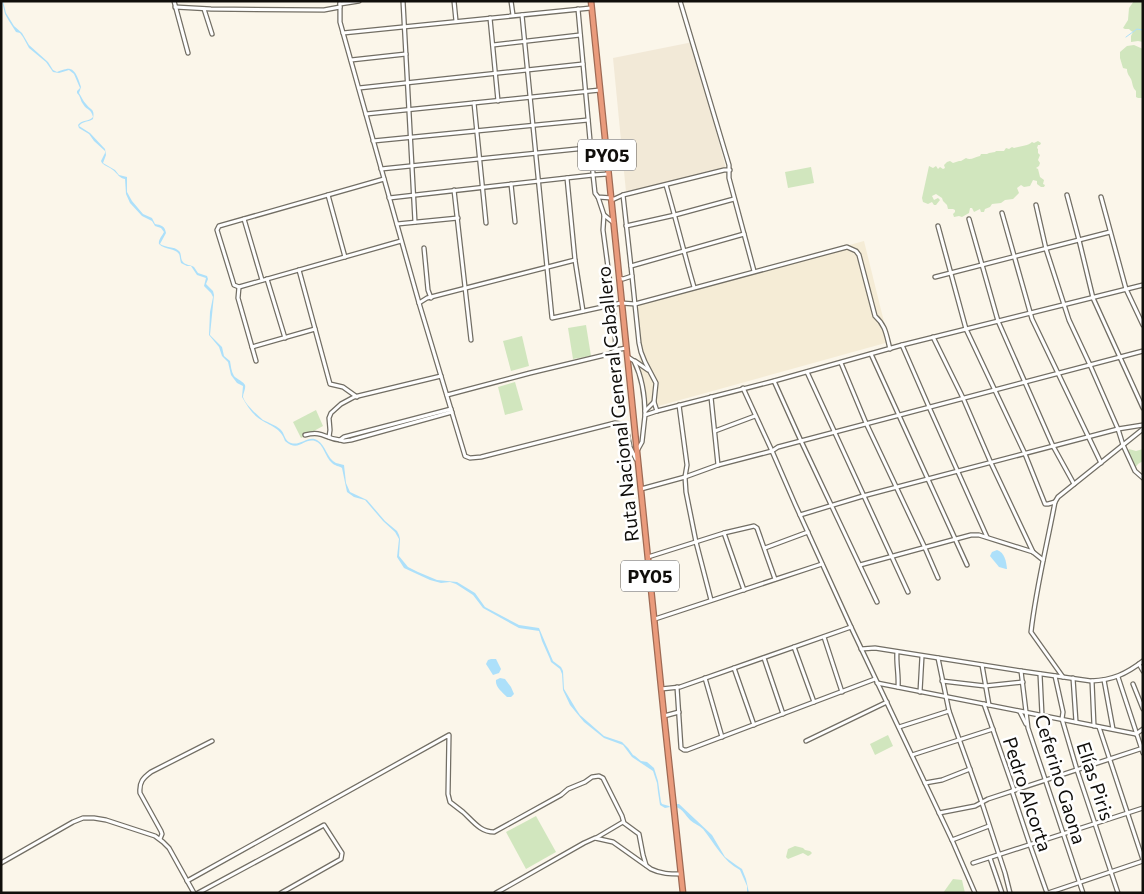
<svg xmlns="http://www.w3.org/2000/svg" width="1144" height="894" font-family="Commissioner,sans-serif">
	<rect width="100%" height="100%" fill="#fbf6ea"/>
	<polygon fill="#f5ecd6" points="864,241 889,342 644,410 635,304"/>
	<polygon fill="#f2e9d7" points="693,42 726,169 626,192 613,58"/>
	<g fill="#d1e6be">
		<polygon points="1134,1 1143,1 1143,42 1138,41 1131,42 1131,36 1133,32 1131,31 1129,29 1125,29 1123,28 1128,20 1129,8"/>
		<path d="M1134,45L1143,49V98H1138L1136,97V91C1132,87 1133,84 1131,79C1129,75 1127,74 1127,69L1123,68L1120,58V52L1127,46Z"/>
		<path d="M1038,141L1041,143L1040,145H1038L1037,148L1038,149V153L1040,155L1038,160L1040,163L1039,166L1036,168L1038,169L1040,177L1044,180L1043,184L1045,185L1044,187H1041L1037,184V181L1033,180L1030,186L1024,187L1021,185L1017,188L1019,193L1013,199L1005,200L1001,203L992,204L990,207L985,209L984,212H981L980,209L974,212L972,208H970L969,213L962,217L959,216L954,217L953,214L955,212V210L953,209H948L947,205L943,201L942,198L936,194L932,196L934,200L938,198L940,200L936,205H934L932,202L928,204L923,202L922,198L929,166L933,168L936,166L938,169L940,167L943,169L945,168L944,165L947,162L950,161L953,163L959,161H961L966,158C970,161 975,157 980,156L981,154H987L989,153L995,152L996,151H1004L1006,148L1009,149L1012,147L1014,148C1020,146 1028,146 1032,142L1034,143Z"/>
		<polygon points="811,167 814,183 788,188 785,172"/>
		<polygon points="586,325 591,356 573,359 568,328"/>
		<polygon points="522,336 529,366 511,371 503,341"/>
		<polygon points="515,382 523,410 505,415 498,387"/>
		<polygon points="316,410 323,426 301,438 293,422"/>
		<polygon points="1129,449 1136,451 1143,449 1143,457 1142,457 1143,461 1138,464 1135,468 1128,462 1128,460 1126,454"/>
		<polygon points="888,735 893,746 875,755 870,744"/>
		<polygon points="536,816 556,852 526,869 506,832"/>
		<polygon points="795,846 803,848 805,850 810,851 812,853 810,855 808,856 803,853 788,859 786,857 788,849"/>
		<polygon points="953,879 962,880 965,893 943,893"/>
	</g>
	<g fill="#ade0fa">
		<path d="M2,1H3L6,13L14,26L22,33L29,45L48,62L53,70L57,72C60,71 67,68 70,69C76,70 79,81 81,87L79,93C81,96 83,101 86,104C91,111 95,108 93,119C89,122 82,121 79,126L90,133L105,149L106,155L103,163L115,170L119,175L127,177V192L132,201L143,214L152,218L155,224C161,225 165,226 166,233L160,244C166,248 174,246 179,251C182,254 180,259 183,262C185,265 191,265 194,267L198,273L207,276L208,279L206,284L213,291L214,295L210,335L222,347L224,356L230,361C231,366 231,371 234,376C237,379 244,382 245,385C246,389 243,393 243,397C245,404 257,415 263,420C269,423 275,425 280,429C285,433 284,441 291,443C301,446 308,435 317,440C326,445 327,459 336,463C339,464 341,464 344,465L346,483L350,492L367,500L385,521L397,531L399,535L400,539L399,556L408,567L418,572L437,580L457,582L475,593L485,607L519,625L539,628L553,661L561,667L563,671L564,689L576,709L580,715L604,736L622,742L628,748L633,755L635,756L641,761L647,762L654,768L658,781L661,802L662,804L669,806L670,807L665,808L660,805L658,792L657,783L653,771L632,757L623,745L604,738L584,722L570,705L563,690L562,674L560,669L551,662L550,659L542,641L539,631L519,628L483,608L473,595L456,584L450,582L441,583L430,580L404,568L397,557L399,539L395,532L383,521L365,500L354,497L347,492L342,468C339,466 335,466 332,463C325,457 324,444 315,441C303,438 299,453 285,441C281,427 267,425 257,417C251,412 246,404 242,397L243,386L237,383L231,375L228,362L222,356L219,347L209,335L210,312L213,297L211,293L204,286L206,278L197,275L191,266H187L181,263C180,260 180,256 179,254C175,248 165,250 159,244C158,240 162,236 164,232L161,228L155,226L152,221L142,216L130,203L126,194L125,179C119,178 118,174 113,170C109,167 105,166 102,163L101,161L105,153V151L94,141L89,134L79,128L78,125C82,119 89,122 93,117C91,108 87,111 83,104C80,100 81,97 77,93V91L80,88L74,74L69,70L59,73L53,72L46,62L29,48L23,37L20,33L16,32L9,21L5,14Z"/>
		<path d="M997,550C1005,553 1006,561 1007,569H1006L999,567L990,556L992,552Z"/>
		<polygon points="491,659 496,659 501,669 499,673 493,675 486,664 488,660"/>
		<path d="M500,678L505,679L511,687L514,694L511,697H507C502,692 495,687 496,680Z"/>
		<path d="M676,804H679L712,835L725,857L736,865L742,869L746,879L749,893H747V886L740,870C723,861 715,844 703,829C699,825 694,824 690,820C685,815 683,809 676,807Z"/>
	</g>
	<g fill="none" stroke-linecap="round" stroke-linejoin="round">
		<polyline stroke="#ade0fa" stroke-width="1" points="1126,37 1137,29 1142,30"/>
		<defs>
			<g id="minor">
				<polyline points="174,1 188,53"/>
				<polyline points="340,1 340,22 419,303 465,456 470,458 481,457 615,423 621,424 627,432 630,447 636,459"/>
				<polyline points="403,1 415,222"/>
				<polyline points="454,1 456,21"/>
				<polyline points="511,1 513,15"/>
				<polyline points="680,1 729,165 729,178 754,271"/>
				<polyline points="340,4 359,1"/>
				<polyline points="175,7 211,9 324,10 340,7"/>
				<polyline points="204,9 212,34"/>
				<polyline points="578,9 593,173 593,175 608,174"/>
				<path d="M522,15L552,318L621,303L635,304L847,247L856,251L859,255L875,316C886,326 886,334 890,349"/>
				<polyline points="490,18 498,101"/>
				<polyline points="343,33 591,8"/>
				<polyline points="493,45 580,35"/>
				<polyline points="351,60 406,54"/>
				<polyline points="359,88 583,64"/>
				<polyline points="474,103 486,223"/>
				<polyline points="366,114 600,90"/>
				<polyline points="373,141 588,120"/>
				<polyline points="381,169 606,146"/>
				<polyline points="567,178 575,260 583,311"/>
				<polyline points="384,179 219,226 217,230 234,285 239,287 401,241"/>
				<polyline points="511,184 515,222"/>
				<path d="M666,185C676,219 684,253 694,287"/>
				<polyline points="454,190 471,340"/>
				<polyline points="328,195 345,257"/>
				<polyline points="1067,195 1079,240 1093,298 1143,408"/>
				<polyline points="598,197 604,215 614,223"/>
				<polyline points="1101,197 1126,289 1143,325"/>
				<polyline points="389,198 593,175 595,193 598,197 612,198"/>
				<polyline points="612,200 623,195 724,170 730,170"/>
				<polyline points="1036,205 1046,249 1069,320 1090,365 1118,429 1123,445 1135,471 1143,478"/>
				<polyline points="1002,213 1032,319 1101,463"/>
				<polyline points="604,215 603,230 613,305 616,350"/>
				<polyline points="244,219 262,280"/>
				<polyline points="969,219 998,321 1053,446 1074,484"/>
				<polyline points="397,224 458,218"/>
				<polyline points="626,226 675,215 734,199"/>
				<polyline points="938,226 966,329 1025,454 1045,504 1048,504 1055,502"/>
				<polyline points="424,248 428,290 431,298"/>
				<polyline points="631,266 744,234"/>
				<polyline points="299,270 330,384 343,387 357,397"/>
				<polyline points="632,276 639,343 641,352 645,362 656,383 654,402 657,411"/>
				<polyline points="935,277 1110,232"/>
				<polyline points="619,278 623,279 632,276 623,195"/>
				<polyline points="267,279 285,338"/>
				<polyline points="239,287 238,298 256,361"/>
				<polyline points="419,303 427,298 575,260"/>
				<polyline points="933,337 963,398 991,463 1033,552"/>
				<polyline points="902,345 929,407 987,537"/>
				<polyline points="252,347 315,329"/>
				<polyline points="871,354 967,565"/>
				<path d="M628,357L634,361C642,377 645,398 645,415"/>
				<polyline points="635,361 648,370"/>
				<polyline points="841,363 866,423 925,548 938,578"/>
				<polyline points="807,372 908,592"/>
				<polyline points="774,381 801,441 877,602"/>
				<polyline points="743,388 772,451 795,504 851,627 952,840 975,893"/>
				<polyline points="447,395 530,373 609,354 616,350 626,348"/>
				<polyline points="711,397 718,465"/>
				<polyline points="679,405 687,465 685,477 686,492 696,542 711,600"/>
				<polyline points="451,409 344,437 340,440 344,441 351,440 452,412"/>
				<polyline points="645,411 654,402"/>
				<polyline points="715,431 755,416"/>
				<path d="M305,435C323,430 325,439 340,440"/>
				<polyline points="329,437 330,430 329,418 331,413 341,404 354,397 441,376"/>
				<polyline points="637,451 642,442 645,415 657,411 774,381 902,345 1143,285"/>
				<polyline points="641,489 685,477 718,465 772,451 778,447 1143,351"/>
				<polyline points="800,515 863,496 1118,429 1143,425"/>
				<polyline points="724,533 744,590"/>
				<polyline points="765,548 808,532"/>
				<polyline points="648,557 724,533 754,526 757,528 775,579"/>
				<polyline points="860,565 956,539 971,535 979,535 1033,552 1043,560"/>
				<polyline points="655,619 822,564"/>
				<polyline points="824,637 842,692"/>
				<polyline points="794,647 814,702"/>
				<path d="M861,649L875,648L1021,671L1091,681C1113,680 1126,674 1143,661"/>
				<path d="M897,652C896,664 899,675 898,687"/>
				<polyline points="764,658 783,714"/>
				<polyline points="938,658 949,711 982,803 1005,873 1010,893"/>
				<polyline points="1139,664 1143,671"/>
				<polyline points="982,665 989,705"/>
				<polyline points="734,668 754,725"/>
				<polyline points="1021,671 1028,728 1083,893"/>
				<polyline points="1040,674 1042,715"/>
				<polyline points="1055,676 1063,712 1062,719 1077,770 1118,893"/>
				<path d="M1063,677L1031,632C1036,588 1047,545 1055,502L1058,497L1143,429"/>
				<polyline points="1118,677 1143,753"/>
				<polyline points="705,678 722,737"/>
				<polyline points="1073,678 1076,722"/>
				<polyline points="1104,680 1113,729"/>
				<polyline points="942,681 985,686 1023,682"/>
				<polyline points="1092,681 1094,726"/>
				<polyline points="877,683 1136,734"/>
				<polyline points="1133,684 1143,709"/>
				<polyline points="677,687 681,748 684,750 687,750 875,679"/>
				<polyline points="661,689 680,687 851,627"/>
				<polyline points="920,692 922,656"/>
				<polyline points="984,704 1014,790 1012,791 1030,845 1047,893"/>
				<polyline points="1020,712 1026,724"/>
				<polyline points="664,716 679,712"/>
				<polyline points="899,727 949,711"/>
				<polyline points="1099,727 1143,860"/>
				<polyline points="1136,734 1143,729"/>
				<polyline points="806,741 887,702"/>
				<polyline points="912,755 993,729"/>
				<polyline points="925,783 942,780 970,769"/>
				<polyline points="939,813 975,806 988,799 1143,748"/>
				<polyline points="596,838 623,822"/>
				<path d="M160,839L162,834L161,831L140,793C139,782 143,778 151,772L212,741"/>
				<polyline points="952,840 989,826"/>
				<polyline points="990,858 1002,893"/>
				<polyline points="1,863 73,822 83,818 94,818 106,820 155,836 163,842 169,848 194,893"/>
				<polyline points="973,863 1143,808"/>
				<path d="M187,881L449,735L448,794L450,802C454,805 459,809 463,812C473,821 480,832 494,832L561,795L568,789L585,782L592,777L599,776L603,778L622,816L624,823L639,834L643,855L646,865"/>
				<polyline points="198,893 324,825 342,853 341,859 281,893"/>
				<path d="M496,893L584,843L595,838L613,842L651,869C661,874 670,874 681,874"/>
				<polyline points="1048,893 1143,861"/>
			</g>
			<polyline id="highway" points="591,1 664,716 683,893"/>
		</defs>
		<use href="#minor" stroke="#726e64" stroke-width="5.5"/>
		<use href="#highway" stroke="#9e6a54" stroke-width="7"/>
		<use href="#minor" stroke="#fff" stroke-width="3"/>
		<use href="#highway" stroke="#ea9b7c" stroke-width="4.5"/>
	</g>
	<g text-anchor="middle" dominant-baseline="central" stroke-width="5" stroke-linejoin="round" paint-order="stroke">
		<g fill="#fff" stroke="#585654" stroke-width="1">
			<rect x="578" y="139.5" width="58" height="31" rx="4"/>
			<rect x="621" y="560.5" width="58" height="31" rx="4"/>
		</g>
		<g font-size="18" font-weight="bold" fill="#100e0b">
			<text x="607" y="155">PY05</text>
			<text x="650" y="576">PY05</text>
		</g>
		<g font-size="19" fill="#100e0b" stroke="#fff">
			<text transform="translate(617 404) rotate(-96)">Ruta Nacional General Caballero</text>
			<text transform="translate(1061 779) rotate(73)">Ceferino Gaona</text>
			<text transform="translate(1096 781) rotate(72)">Elías Piris</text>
			<text transform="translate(1028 794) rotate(72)">Pedro Alcorta</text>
		</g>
	</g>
	<rect width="1144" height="894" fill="none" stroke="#100e0b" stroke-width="5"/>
</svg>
